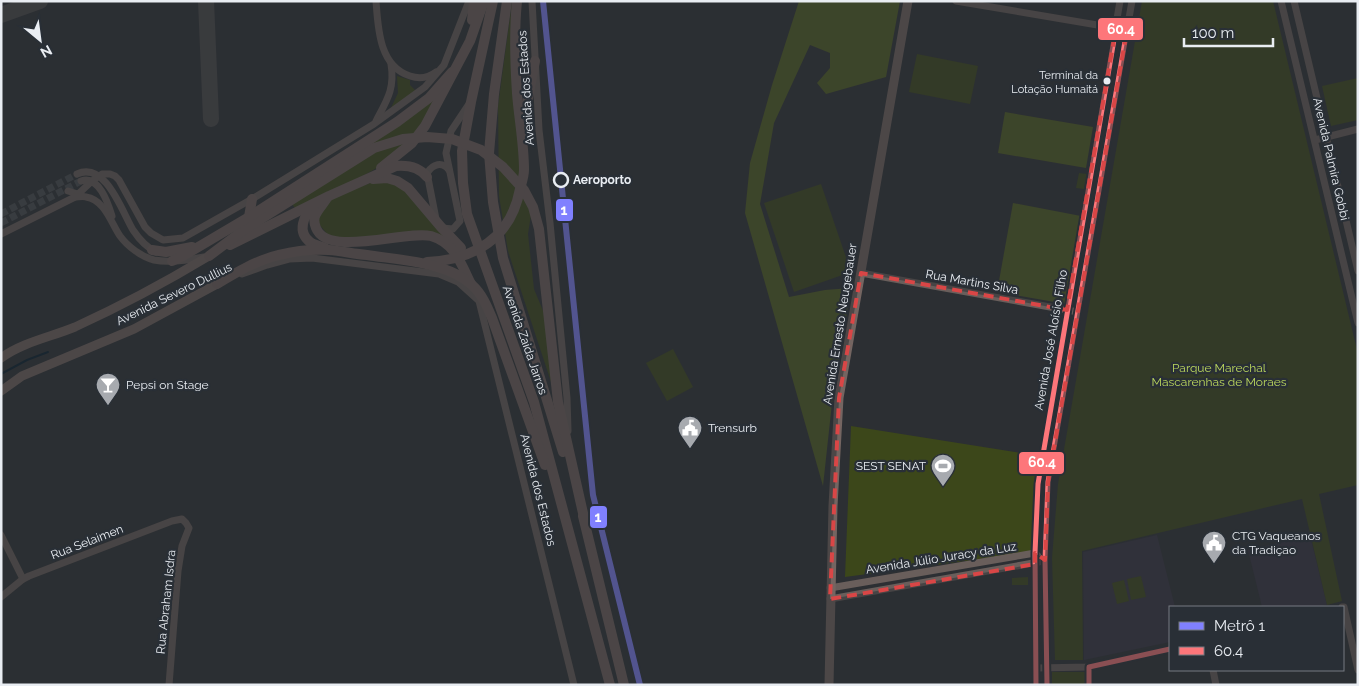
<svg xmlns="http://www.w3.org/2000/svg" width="1359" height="686" font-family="Raleway,sans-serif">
	<rect width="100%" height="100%" fill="#2c2f33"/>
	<g fill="#353343">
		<polygon points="1157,535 1175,607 1170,607 1170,642 1084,660 1083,552"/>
		<polygon points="1310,535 1327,605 1317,607 1262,607 1248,550"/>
	</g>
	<g fill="#3c471a">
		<polygon points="1142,1 1273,1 1358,354 1358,485 1319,494 1342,601 1327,605 1302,499 1082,551 1083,660 1055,660 1052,558 1058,484"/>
		<polygon points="512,2 520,168 531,215 528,234 534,289 544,313 552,385 508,251 499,196 498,106"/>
		<polygon points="917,54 978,66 970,104 909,92"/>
		<polygon points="397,76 410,80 410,85 416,91 390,110 398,93"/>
		<polygon points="1358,78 1358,120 1331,126 1322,86"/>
		<path d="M437,94C428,113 418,134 403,149C377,173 327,193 295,208L288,199Z"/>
		<polygon points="1079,173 1087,174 1084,189 1076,188"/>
		<polygon points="386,181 404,188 458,249 432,232 343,239 328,235 319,224 318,214 331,198 373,182"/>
		<polygon points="821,184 851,272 794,292 764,203"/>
		<polygon points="673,349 693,387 667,401 646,363"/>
		<polygon points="851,426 1040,456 1032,552 845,577"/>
		<polygon points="1141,576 1146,597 1131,600 1127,579"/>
		<polygon points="1028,577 1028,585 1012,585 1012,578"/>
		<polygon points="1124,580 1129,601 1117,604 1112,583"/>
		<rect x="1052" y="672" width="33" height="13"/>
	</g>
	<g fill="#515f20">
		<polygon points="799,1 900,1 886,77 826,94 817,83 830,68 830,53 810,45 774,123 760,204 789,297 825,290 851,288 832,403 823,486 745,213 750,163 772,85"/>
		<polygon points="1005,112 1093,127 1086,168 998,153"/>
		<polygon points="1013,203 1081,216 1066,304 997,292"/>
	</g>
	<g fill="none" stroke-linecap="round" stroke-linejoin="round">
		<polyline stroke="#041c2d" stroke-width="2" points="1,374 27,360 48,352"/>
		<g stroke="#4a494b" stroke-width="16">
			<polyline points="206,1 211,119"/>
			<polyline points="1,15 40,1"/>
		</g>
		<g stroke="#484c50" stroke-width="7" stroke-dasharray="7 3.5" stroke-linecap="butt">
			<polyline points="1,214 77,174"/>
			<polyline points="1,223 81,181"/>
		</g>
		<g stroke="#695e5b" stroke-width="7">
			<path d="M376,1C378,28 379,66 410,76C419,79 428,78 436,72"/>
			<polyline points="532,1 539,130 550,223 567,398 568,431"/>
			<polyline points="956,1 1127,30"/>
			<polyline points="1281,1 1358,323"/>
			<polyline points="1294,1 1358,271"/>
			<path d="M376,121C387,100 395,89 391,64"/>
			<polyline points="1315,140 1358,129"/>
			<path d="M77,174C106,161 122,212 133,230C139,239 146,247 156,252"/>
			<path d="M81,181C99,175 108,203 112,216"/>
			<polyline points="68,191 81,195"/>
			<polyline points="75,197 92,181 102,174 110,174 115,176 119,180 145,227 151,233 163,240 183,238 252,199 374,124 425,87 444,65 469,1"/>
			<path d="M436,219L427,173C433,164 442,161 449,170"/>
			<polyline points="442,228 453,229 460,221 446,153 451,131 469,104"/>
			<path d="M1,234L75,197C78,197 83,196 86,197C105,200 111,223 120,236C128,247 142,257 154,260C170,263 189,260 204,257"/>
			<polyline points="861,273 1078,312"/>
			<polyline points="242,274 267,265 289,259 312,258 439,274 458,282 479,301 574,685"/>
			<polyline points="1,535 23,579"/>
			<polyline points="830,588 1035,553 1038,556"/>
			<polyline points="1,597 23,579 29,576 172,521 182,519 186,523 189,528 182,546 178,571 169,685"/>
			<polyline points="830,599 1039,562"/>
			<polyline points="1342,607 1344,607 1358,670"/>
			<polyline points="1089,667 1089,685"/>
			<polyline points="1037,668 1089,667 1170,649"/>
			<polyline points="1213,670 1216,685"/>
			<polyline points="1036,685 1035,553 1038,484 1120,1"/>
			<polyline points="1047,685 1045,560 1048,482 1132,1"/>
		</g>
		<g stroke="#746561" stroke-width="9">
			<path d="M1,358C23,342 51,337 75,327C121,306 166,282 209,256"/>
			<polyline points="1,391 22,376 134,329 217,284"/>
			<polyline points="829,685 833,506 839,398 908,1"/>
		</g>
		<g stroke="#71615e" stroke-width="10">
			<polyline points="493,1 471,102 462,151 463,183 467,214 534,402 610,685"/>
			<polyline points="507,1 494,94 489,153 493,202 503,258 563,452"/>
			<polyline points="472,20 474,1"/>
			<polyline points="523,125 535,61"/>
			<polyline points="381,168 412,143 425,126 470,41 484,1"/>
			<polyline points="373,179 387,178 397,181 408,188 441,227 461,248"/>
			<path d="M327,198C324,203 319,208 316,214C313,219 314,223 316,228C328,258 406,230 431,236C455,243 461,264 471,284"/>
			<path d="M314,207C303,215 297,232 310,242C314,245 321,246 325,248"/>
			<polyline points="249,217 252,199"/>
			<path d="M230,245L329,196L396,166C408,165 420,168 427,177"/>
			<polyline points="152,250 166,252 192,247"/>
			<polyline points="209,256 245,229 374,148 403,139 427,137 452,139 481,150 503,167 524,190 533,207 539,229 558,402 585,522"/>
			<polyline points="172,261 183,256 249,217 397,122 429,98 452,72"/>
			<path d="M427,262C474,260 511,238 520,189C522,182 524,176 524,170C524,144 519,119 517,93C515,63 514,31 517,1"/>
			<path d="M217,284C237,272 257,260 279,255C295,251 313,249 329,250C342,251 354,254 367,255C400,260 447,262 472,285C482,294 487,306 492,318L545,465"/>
			<polyline points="583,516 624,685"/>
		</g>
		<polyline stroke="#686363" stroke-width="1" points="557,181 558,192"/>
		<defs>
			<g id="bus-1">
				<polyline points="1036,685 1035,553 1038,484 1116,28 1127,30 1048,482 1045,560 1047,685"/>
				<polyline points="1089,685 1089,667 1170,649"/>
			</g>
		</defs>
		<use href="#bus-1" stroke="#292f36" stroke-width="9"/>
		<use href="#bus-1" stroke="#fd767a" stroke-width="5"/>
		<defs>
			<polyline id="metro-1" points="543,1 593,495 640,685"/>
		</defs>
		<use href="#metro-1" stroke="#292f36" stroke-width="10"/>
		<use href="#metro-1" stroke="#8080ff" stroke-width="6"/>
	</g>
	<path d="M0 0H1359V686H0ZM1116,28L1127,30L1048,482L1045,560L1035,553V564L830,599L839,398L861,273L1067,310Z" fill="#2c2f33" fill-opacity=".55" fill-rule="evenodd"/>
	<path fill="none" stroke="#d94646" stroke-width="4" stroke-dasharray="10 6" stroke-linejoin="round" d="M1116,28L1127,30L1048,482L1045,560L1035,553V564L830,599L839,398L861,273L1067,310Z"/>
	<defs>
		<symbol id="bar-pin" viewBox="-11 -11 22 30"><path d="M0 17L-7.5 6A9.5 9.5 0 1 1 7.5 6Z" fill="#a7aaaf" stroke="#292f36"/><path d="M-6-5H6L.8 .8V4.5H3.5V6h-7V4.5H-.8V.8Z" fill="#fff"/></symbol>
		<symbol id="civic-pin" viewBox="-11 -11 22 30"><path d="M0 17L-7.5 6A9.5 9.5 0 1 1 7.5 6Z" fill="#a7aaaf" stroke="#292f36"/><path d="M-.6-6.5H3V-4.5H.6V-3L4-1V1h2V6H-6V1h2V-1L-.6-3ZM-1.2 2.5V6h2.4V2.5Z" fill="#fff"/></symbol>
		<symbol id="stadium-pin" viewBox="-11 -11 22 30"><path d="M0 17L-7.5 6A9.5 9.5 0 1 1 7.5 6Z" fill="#a7aaaf" stroke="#292f36"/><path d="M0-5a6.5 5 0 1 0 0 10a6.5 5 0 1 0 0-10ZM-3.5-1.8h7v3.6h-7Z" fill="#fff"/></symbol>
	</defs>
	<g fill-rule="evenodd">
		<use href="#bar-pin" x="94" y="371" width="28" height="38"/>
		<use href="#civic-pin" x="676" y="414" width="28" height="38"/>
		<use href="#stadium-pin" x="929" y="452" width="28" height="38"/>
		<use href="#civic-pin" x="1200" y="529" width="28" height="38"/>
	</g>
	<circle fill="#e9edf2" stroke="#292f36" stroke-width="2" cx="1107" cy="81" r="4.5"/>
	<circle fill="#292f36" stroke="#e9edf2" stroke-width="2.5" cx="561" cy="180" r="7"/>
	<g text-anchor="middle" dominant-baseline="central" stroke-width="4.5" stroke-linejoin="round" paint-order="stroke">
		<g font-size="11" fill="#e9edf2" stroke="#292f36" text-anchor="end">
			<text x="1098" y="75">Terminal da<tspan x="1098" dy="14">Lotação Humaitá</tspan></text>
		</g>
		<g font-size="12" fill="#e9edf2" stroke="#292f36">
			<text transform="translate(526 88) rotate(-94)">Avenida dos Estados</text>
			<text transform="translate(1331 159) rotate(77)">Avenida Palmira Gobbi</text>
			<text transform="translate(972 282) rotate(10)">Rua Martins Silva</text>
			<text transform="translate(174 294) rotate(-26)">Avenida Severo Dullius</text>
			<text transform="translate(840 324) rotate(-81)">Avenida Ernesto Neugebauer</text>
			<text transform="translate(525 340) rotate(71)">Avenida Zaida Jarros</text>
			<text transform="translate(1051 340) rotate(-80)">Avenida José Aloísio Filho</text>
			<text transform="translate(538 490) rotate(76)">Avenida dos Estados</text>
			<text transform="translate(87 542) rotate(-21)">Rua Selaimen</text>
			<text transform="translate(941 558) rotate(-9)">Avenida Júlio Juracy da Luz</text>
			<text transform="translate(166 602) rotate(-84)">Rua Abraham Isdra</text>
		</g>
		<g font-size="12" font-weight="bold" fill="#e9edf2" stroke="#292f36" text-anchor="start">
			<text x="573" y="180">Aeroporto</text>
		</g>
		<g font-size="12" fill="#bdd95d" stroke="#292f36">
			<text x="1219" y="368">Parque Marechal<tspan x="1219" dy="14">Mascarenhas de Moraes</tspan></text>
		</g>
		<g font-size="12" fill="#e9edf2" stroke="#292f36" text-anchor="start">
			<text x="126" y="385">Pepsi on Stage</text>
			<text x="708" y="428">Trensurb</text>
			<text x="926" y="466" text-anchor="end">SEST SENAT</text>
			<text x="1232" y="536">CTG Vaqueanos<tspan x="1232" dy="14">da Tradiçao</tspan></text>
		</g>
	</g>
	<g stroke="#292f36" stroke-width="2">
		<rect x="1097" y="17" width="47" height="24" rx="5" fill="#fd767a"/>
		<rect x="555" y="198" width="19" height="24" rx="5" fill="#8080ff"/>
		<rect x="1018" y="451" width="47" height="24" rx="5" fill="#fd767a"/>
		<rect x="589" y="505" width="19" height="24" rx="5" fill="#8080ff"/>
	</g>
	<g font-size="14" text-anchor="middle" font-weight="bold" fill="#fff">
		<text x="1121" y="34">60.4</text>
		<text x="564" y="215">1</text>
		<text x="1042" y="467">60.4</text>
		<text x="598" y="522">1</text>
	</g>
	<rect width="1359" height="686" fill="none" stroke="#e9edf2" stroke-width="5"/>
	<rect x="1169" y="606" width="175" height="65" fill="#292f36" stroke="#767b81"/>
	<rect x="1179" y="622" width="25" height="8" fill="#8080ff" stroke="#767b81"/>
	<text x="1214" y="631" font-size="15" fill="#e9edf2">Metrô 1</text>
	<rect x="1179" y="647" width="25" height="8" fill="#fd767a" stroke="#767b81"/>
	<text x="1214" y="656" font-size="15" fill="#e9edf2">60.4</text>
	<g transform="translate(40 40) rotate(151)" stroke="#292f36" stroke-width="4" paint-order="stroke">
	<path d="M0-4L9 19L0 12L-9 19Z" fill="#e9edf2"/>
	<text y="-8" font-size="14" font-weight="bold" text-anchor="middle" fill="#e9edf2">N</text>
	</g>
	<path d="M1184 38v8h89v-8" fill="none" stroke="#e9edf2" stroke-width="2.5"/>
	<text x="1192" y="38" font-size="15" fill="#e9edf2" stroke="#292f36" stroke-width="4" paint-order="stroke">100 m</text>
</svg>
